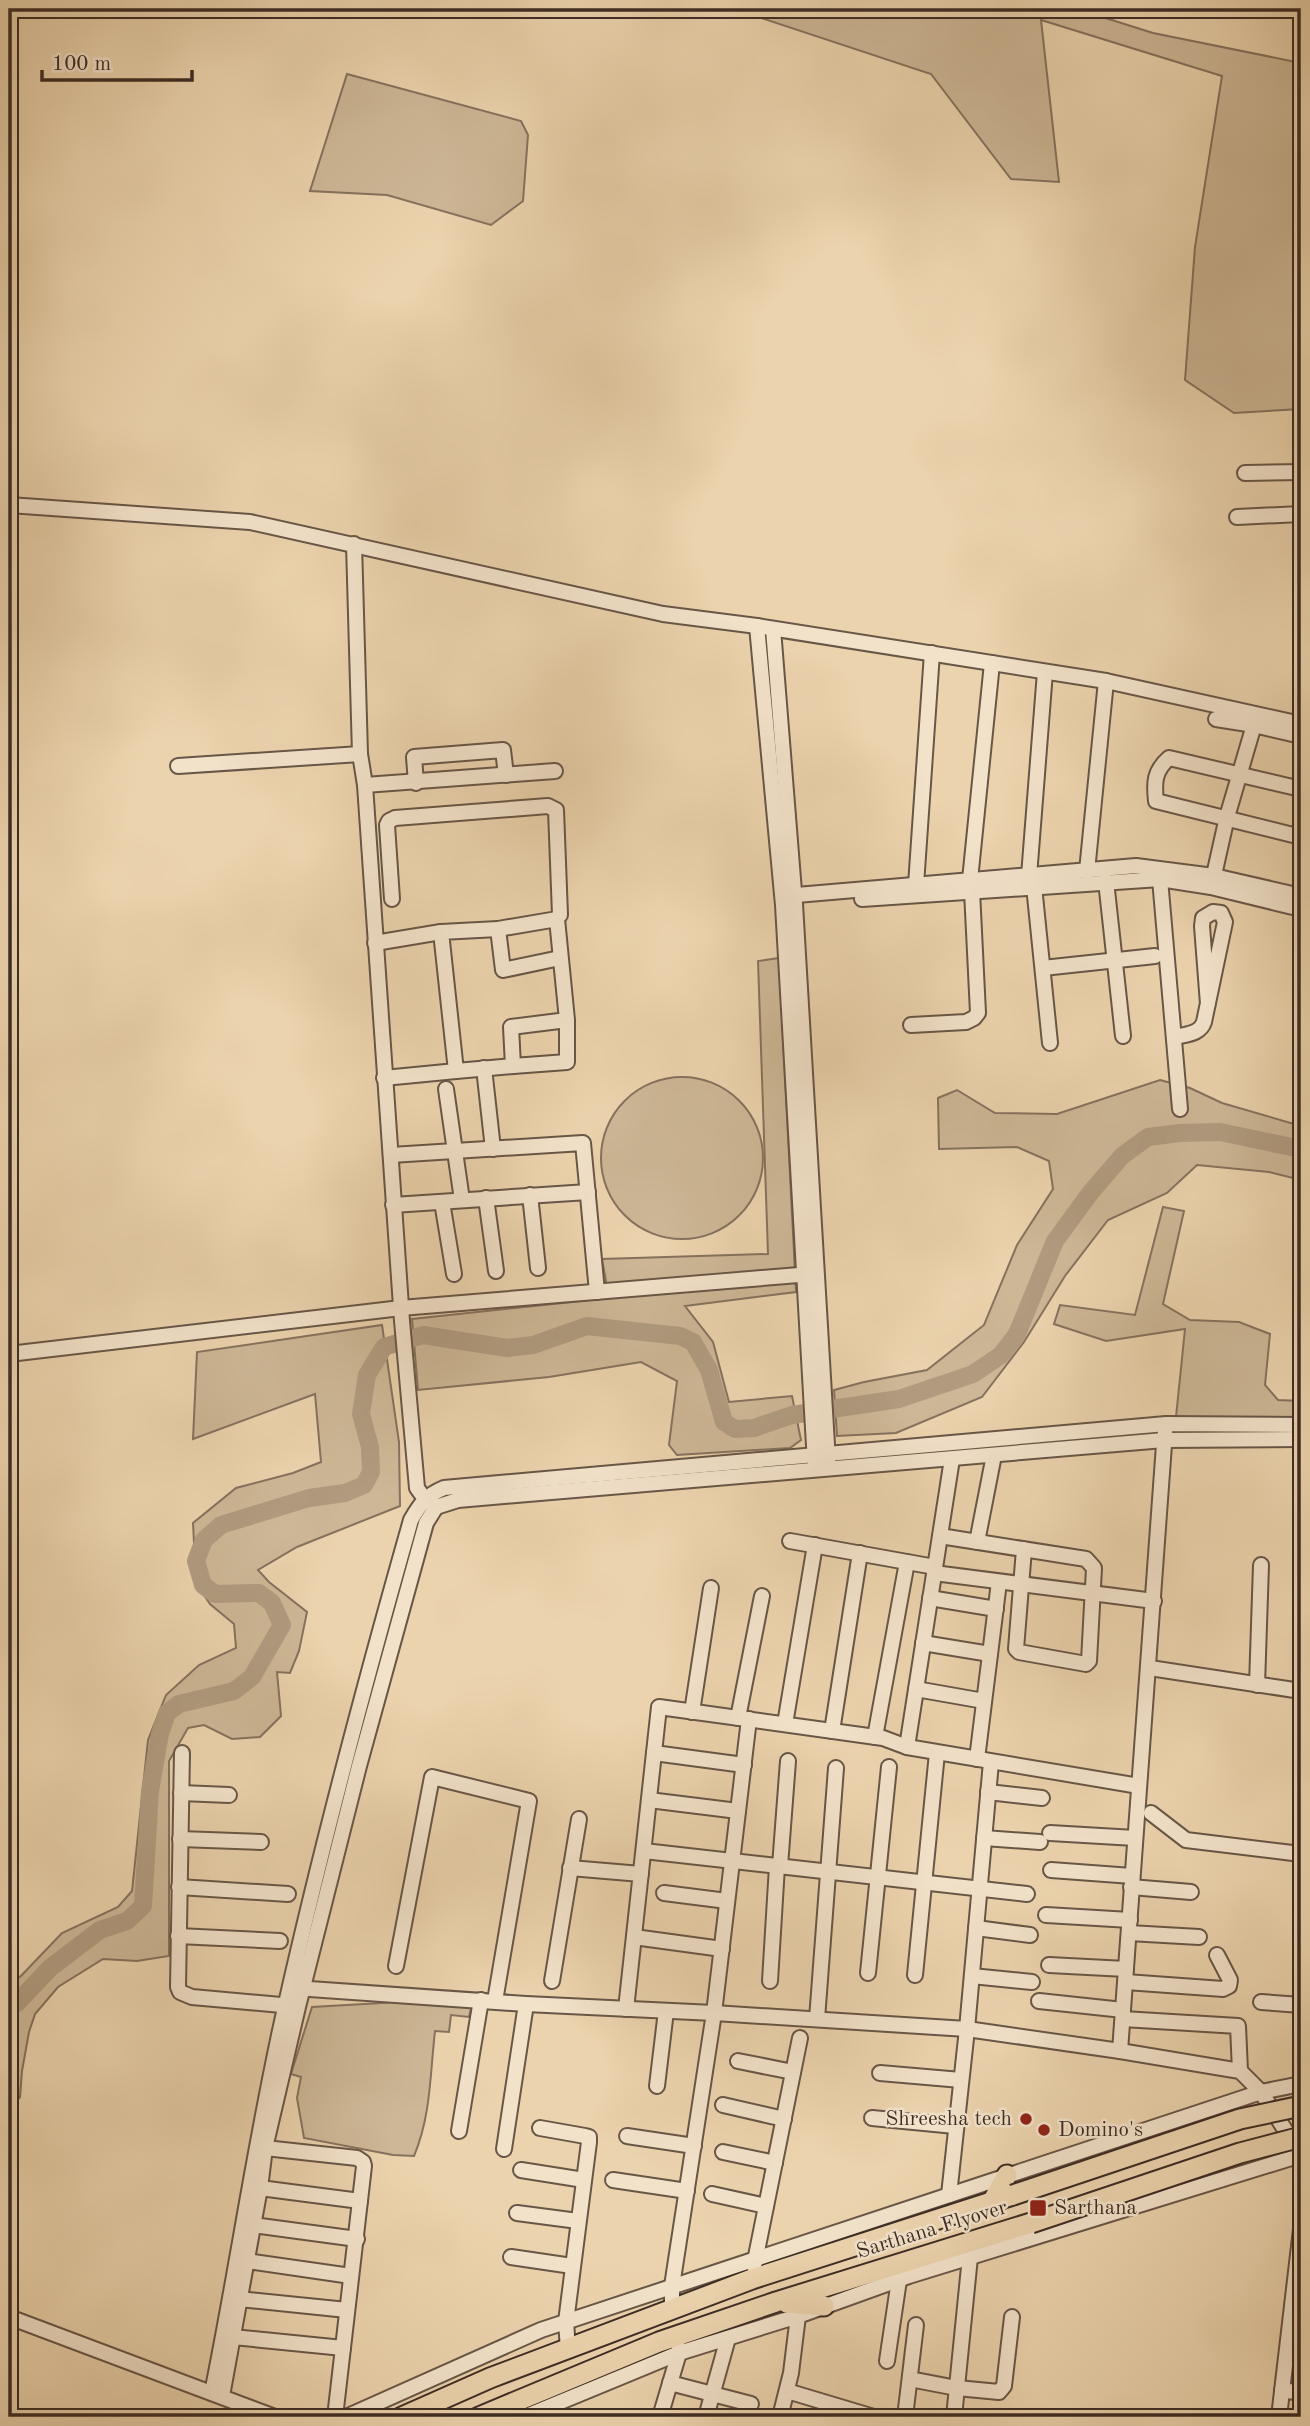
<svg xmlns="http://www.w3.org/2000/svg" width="1310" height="2426" font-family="'Old Standard TT',serif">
	<rect width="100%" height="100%" fill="#ebd3ad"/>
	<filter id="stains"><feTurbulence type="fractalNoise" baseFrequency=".00286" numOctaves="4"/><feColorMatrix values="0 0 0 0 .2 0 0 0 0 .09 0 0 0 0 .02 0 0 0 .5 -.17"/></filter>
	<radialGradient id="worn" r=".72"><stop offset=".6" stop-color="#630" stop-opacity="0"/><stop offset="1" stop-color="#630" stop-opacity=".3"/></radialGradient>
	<g fill="#cdb796" stroke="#85725e" stroke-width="2">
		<polygon points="734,9 1077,9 1153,33 1301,63 1301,409 1234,413 1185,380 1195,247 1222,76 1041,20 1059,182 1011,179 931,74"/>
		<polygon points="347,74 521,121 528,135 523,201 491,225 387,195 310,191"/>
		<polygon points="779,958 796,1292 685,1306 713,1342 729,1402 792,1396 801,1440 790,1448 677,1455 669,1445 677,1381 641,1362 549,1377 418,1390 412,1319 609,1298 602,1259 768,1254 758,961"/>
		<circle cx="682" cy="1158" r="81"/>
		<polygon points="1160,1080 1190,1088 1222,1103 1301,1126 1301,1180 1269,1172 1197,1165 1167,1193 1108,1220 1065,1276 1024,1342 982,1397 896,1433 837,1436 834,1390 864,1382 927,1370 984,1325 1017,1245 1053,1189 1049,1161 1017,1147 939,1149 938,1098 957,1090 995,1113 1057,1114"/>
		<polygon points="1163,1207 1184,1211 1163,1304 1190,1320 1239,1322 1270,1334 1265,1385 1278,1400 1301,1401 1301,1417 1176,1417 1185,1329 1106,1341 1054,1324 1060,1305 1135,1315"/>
		<polygon points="382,1325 399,1442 400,1506 297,1547 258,1570 269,1582 307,1612 299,1651 290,1673 277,1672 281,1716 260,1737 232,1739 204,1725 188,1728 169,1761 169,1956 137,1961 103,1959 58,1987 35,2014 29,2032 22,2071 20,2097 9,2110 9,1981 20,1977 62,1933 118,1907 132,1891 148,1740 166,1695 199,1665 236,1648 234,1624 210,1604 196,1583 193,1523 236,1488 293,1473 321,1462 315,1394 193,1439 197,1352"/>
		<path d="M399,2002L472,2004L469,2017L451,2015L449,2032L435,2031C430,2074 431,2116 414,2156L393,2155L304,2138L297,2098L301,2077L291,2074L312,2007Z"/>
	</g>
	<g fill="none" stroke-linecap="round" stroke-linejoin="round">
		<polyline stroke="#b09b7f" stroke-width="18" points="9,2007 17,2003 50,1968 100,1930 127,1921 143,1906 150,1791 160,1734 167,1713 179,1704 234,1691 252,1677 282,1625 272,1603 259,1593 215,1594 203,1585 196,1561 204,1540 221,1525 309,1498 345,1493 364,1485 371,1472 370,1447 361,1414 367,1375 384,1347 423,1335 507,1348 533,1345 587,1326 680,1336 693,1342 709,1370 724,1422 735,1429 754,1428 792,1415 899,1399 973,1374 1001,1355 1017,1334 1055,1241 1091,1192 1122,1156 1148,1137 1180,1133 1220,1132 1301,1149"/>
		<defs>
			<g id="minor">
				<polyline points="1245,473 1301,472"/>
				<polyline points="9,505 250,522 663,614 757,626 1106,681 1301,724"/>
				<polyline points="1237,517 1301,514"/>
				<polyline points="354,544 360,754 365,785 402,1321 417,1488 425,1499 432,1504"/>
				<polyline points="757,626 783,905 815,1463"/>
				<polyline points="773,629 795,904 828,1462"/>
				<polyline points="1216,719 1254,725"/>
				<polyline points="178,766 360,754"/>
				<polyline points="416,783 414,757 503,750 506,775"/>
				<polyline points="365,785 555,771"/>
				<path d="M1301,789L1169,758C1154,771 1154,783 1156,801L1301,837"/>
				<polyline points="1087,871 1106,681"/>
				<polyline points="1029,876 1045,672"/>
				<polyline points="1160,879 1180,1109"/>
				<polyline points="970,880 992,663"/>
				<polyline points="1106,881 1123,1036"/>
				<polyline points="1212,884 1227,817 1254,725 1301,736"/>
				<polyline points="916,885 932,653"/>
				<polyline points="1034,886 1050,1043"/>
				<polyline points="785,896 1136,866 1214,876 1301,896"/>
				<polyline points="392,899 387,825 389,821 395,818 548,806 556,810 560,915"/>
				<polyline points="862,899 1160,879 1211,887 1301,909"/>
				<polyline points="498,929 503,970 560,958"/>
				<polyline points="375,943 441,932"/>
				<polyline points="1043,968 1155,956"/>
				<polyline points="911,1025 966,1022 974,1018 978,1013 972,891"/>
				<path d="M1176,1037C1187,1034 1200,1034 1204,1022L1225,922L1221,913L1213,912L1203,918L1202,926L1208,1004"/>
				<polyline points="484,1068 493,1149"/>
				<polyline points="456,1071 513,1066"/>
				<polyline points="384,1078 456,1071 441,932 498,929 557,919 567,1020 567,1062 513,1066 511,1027 567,1020"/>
				<polyline points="446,1089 462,1200"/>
				<polyline points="391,1155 583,1143 597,1292"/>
				<polyline points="530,1195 538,1268"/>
				<polyline points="486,1198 496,1271"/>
				<polyline points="442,1202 454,1274"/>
				<polyline points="393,1205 588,1192"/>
				<polyline points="9,1354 401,1308 811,1274"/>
				<polyline points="940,1536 1086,1559 1094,1568 1089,1661 1086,1664 1019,1652 1016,1649 1024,1549"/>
				<polyline points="790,1541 935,1567"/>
				<polyline points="977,1542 994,1455"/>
				<polyline points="934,1573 1154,1601"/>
				<polyline points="930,1598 996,1609"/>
				<polyline points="923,1643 990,1654"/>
				<polyline points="1150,1668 1301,1691"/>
				<polyline points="1257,1685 1261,1565"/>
				<polyline points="916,1689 984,1701"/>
				<polyline points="692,1712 711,1588"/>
				<polyline points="738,1718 762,1596"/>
				<polyline points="785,1724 815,1545"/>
				<polyline points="832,1731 860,1553"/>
				<polyline points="875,1737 907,1562"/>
				<polyline points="907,1747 952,1459"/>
				<polyline points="182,1753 178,1987 180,1992 192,1997 292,2006"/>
				<polyline points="654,1753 744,1765"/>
				<polyline points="977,1759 999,1582"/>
				<polyline points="988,1792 1042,1798"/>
				<polyline points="181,1793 229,1795"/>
				<polyline points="649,1800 738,1811"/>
				<polyline points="1151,1813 1186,1840 1301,1854"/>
				<polyline points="1050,1833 1135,1838"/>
				<polyline points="984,1838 1040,1842"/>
				<polyline points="180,1839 261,1842"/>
				<polyline points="644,1851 1027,1894"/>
				<polyline points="780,1866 788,1761"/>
				<polyline points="570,1868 641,1874"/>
				<polyline points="1051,1870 1132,1876"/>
				<polyline points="179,1887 288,1894"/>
				<polyline points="1131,1887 1191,1892"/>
				<polyline points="664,1893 727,1901"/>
				<polyline points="1046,1915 1130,1920"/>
				<polyline points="976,1928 1030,1935"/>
				<polyline points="1129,1933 1199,1937"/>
				<polyline points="178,1936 280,1941"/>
				<polyline points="634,1937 722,1949"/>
				<polyline points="1049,1965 1126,1969"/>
				<polyline points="396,1966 432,1777 529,1801 495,2001"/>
				<polyline points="868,1973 889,1767"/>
				<polyline points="915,1975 937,1753"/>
				<polyline points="972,1976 1032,1982"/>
				<polyline points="552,1981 579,1819"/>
				<polyline points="770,1981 777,1866"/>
				<polyline points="1126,1982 1223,1989 1229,1986 1230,1980 1217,1955"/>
				<polyline points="295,1988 526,2004 714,2013 967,2029 1120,2051 1240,2071 1261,2092 1301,2155"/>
				<polyline points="1039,2001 1123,2010"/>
				<polyline points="1261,2002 1301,2005"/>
				<polyline points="626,2009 659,1707 883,1738 907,1747 1139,1786"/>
				<polyline points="817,2019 836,1768"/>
				<polyline points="1123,2019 1238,2026 1240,2071"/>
				<polyline points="1120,2051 1165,1431"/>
				<polyline points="738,2061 793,2072"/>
				<polyline points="880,2073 961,2080"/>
				<polyline points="657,2086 666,2011"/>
				<polyline points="723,2105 784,2119"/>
				<polyline points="872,2118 955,2126"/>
				<polyline points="540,2128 585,2136 589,2137 589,2142 566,2322 568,2349"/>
				<polyline points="459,2131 481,2000"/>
				<polyline points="627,2136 694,2146"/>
				<polyline points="265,2148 357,2158 363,2162 364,2166 335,2417"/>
				<polyline points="504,2149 526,2004"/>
				<polyline points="723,2152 775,2163"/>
				<polyline points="521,2170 584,2180"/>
				<polyline points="613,2180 687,2191"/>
				<polyline points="260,2188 360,2201"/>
				<polyline points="712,2194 766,2206"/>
				<polyline points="949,2195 967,2029 991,1762"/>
				<polyline points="517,2213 578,2221"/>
				<polyline points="253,2225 357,2239"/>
				<polyline points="511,2257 572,2266"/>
				<polyline points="247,2261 351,2276"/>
				<polyline points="754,2266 800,2038"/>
				<polyline points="239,2299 347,2310"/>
				<polyline points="672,2309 672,2286 714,2013 749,1719"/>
				<polyline points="9,2317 275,2417"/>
				<polyline points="233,2337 343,2348"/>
				<polyline points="887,2361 899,2280"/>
				<polyline points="910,2379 957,2388 999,2392 1004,2386 1012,2317"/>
				<polyline points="670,2383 751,2404"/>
				<polyline points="1282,2390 1301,2393"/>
				<polyline points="787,2391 874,2417"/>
				<path d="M212,2393C238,2265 256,2135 285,2008C322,1844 365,1682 411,1520C420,1504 427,1495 444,1488L1166,1424L1301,1425"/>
				<polyline points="222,2396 260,2188 265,2148 298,2007 359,1766 426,1523 436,1507 458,1500 1164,1440 1301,1439"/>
				<polyline points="346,2417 541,2330 1261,2092 1301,2084"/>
				<polyline points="524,2417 679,2353 798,2316 909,2276 1301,2155"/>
				<polyline points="660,2417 679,2353 679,2348"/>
				<polyline points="706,2417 728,2338"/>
				<polyline points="780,2417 791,2373 798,2316"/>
				<polyline points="905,2417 916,2325"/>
				<polyline points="954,2417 970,2257"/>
				<polyline points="1279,2417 1301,2229"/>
			</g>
			<g id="major">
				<polyline points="992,2202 1007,2175"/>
				<polyline points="787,2303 824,2306"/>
				<polyline points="402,2417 490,2378 752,2279 1013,2195"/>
				<polyline points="479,2417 659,2342 776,2302 1031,2223"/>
			</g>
		</defs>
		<use href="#minor" stroke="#685647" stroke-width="18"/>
		<use href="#major" stroke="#3d2d25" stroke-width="23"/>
		<use href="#minor" stroke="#f2e2ca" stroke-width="14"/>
		<use href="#major" stroke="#ebd3ad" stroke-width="19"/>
		<defs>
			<g id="major-bridge">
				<polyline points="1013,2195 1240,2119 1301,2106"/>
				<polyline points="1031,2223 1240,2153 1301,2137"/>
			</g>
		</defs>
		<use href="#major-bridge" stroke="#3d2d25" stroke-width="23" stroke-linecap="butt"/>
		<use href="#major-bridge" stroke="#ebd3ad" stroke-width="19"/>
	</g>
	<g fill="#8f2418" stroke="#f2e2ca" stroke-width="2.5">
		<circle cx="1026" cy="2119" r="7"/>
		<circle cx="1044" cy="2130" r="7"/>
		<rect x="1029" y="2199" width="18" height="18" rx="3.5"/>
	</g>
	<g text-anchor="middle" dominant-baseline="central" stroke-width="5" stroke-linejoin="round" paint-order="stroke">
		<g font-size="21" fill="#3d2d25" stroke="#f2e2ca" text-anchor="start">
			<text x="1012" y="2119" text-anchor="end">Shreesha tech</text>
			<text x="1058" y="2130">Domino's</text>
			<text x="1054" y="2208">Sarthana</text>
		</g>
		<g font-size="21" fill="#3d2d25" stroke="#f2e2ca">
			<text transform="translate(932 2230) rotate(-17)">Sarthana Flyover</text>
		</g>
	</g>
	<rect width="1310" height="2426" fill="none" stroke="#ebd3ad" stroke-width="35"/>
	<rect x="10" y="10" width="1289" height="2405" fill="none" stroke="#3d2d25" stroke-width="3.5"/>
	<rect x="18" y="18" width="1275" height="2391" fill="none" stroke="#3d2d25" stroke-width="2"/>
	<path d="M42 70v10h150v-10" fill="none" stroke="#3d2d25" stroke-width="3.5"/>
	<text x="52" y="70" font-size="21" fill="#3d2d25" stroke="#f2e2ca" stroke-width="5" paint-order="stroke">100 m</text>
	<rect width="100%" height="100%" filter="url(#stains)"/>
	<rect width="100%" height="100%" fill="url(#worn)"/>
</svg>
